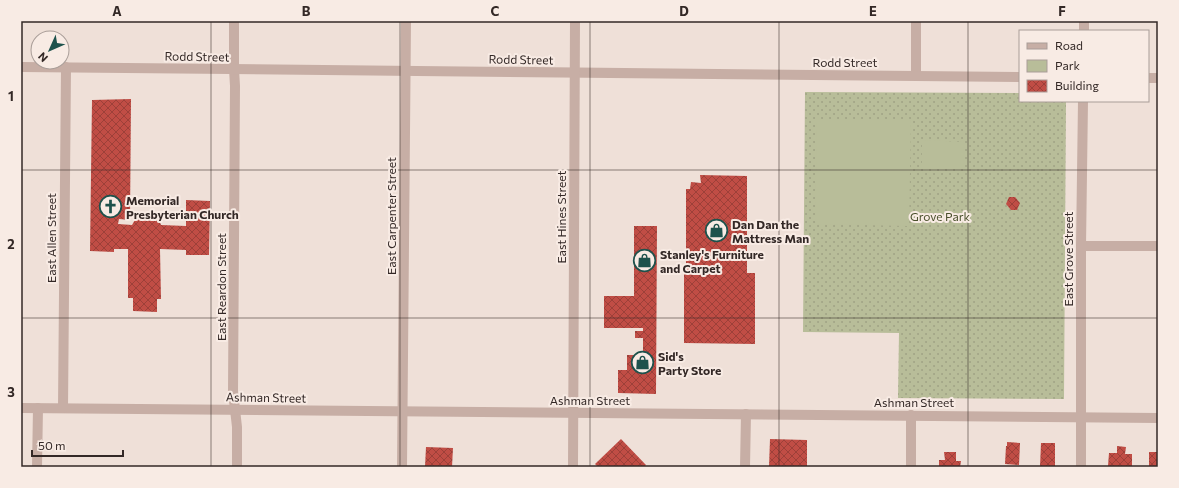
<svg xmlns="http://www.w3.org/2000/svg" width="1179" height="488" font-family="Commissioner,sans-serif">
	<defs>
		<pattern id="green-dots" width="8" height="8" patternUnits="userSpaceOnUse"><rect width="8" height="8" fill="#b8bd99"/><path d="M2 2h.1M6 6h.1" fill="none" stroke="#9fa284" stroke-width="1.8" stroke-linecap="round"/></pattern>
		<pattern id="building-cross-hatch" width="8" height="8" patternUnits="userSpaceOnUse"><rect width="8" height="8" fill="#c04d45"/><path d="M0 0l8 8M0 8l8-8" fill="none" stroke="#9d4039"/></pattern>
	</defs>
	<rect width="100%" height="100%" fill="#efe0d8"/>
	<polygon fill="url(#green-dots)" points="805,92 1020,93 1020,101 1066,101 1064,399 898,398 899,333 803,332"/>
	<g fill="#b8bd99">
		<polygon points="817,119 911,119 909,226 815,224"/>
		<polygon points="922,140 964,142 964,169 922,169"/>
	</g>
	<g fill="url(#building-cross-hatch)">
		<polygon points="131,99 130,220 119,219 118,224 132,225 136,218 140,215 145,214 150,214 155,217 159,220 161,225 186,226 186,200 210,201 209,255 186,255 186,250 160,249 161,299 157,299 157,312 133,311 133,298 128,298 128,249 114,249 114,252 90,251 92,100"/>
		<polygon points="700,175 747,176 747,273 755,273 755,344 684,343 684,273 686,273 686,189 690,189 691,182 701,183"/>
		<polygon points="1009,197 1015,197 1020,203 1017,210 1011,210 1006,204"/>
		<polygon points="634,226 657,226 656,394 618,393 618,370 627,370 627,355 643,355 643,338 635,338 635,331 643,331 643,328 604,328 604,296 634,296"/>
		<polygon points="621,439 646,465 644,467 598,467 595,464"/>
		<polygon points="770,439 807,440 807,467 769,467"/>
		<polygon points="1007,442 1020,443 1019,465 1005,464 1006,446 1007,446"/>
		<polygon points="1041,443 1055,443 1055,466 1054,466 1053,467 1040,467"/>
		<polygon points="1117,446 1126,447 1125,454 1132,454 1132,467 1108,466 1109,453 1117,453"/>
		<polygon points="426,447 453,448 452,467 425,467"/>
		<polygon points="944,452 956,452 956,461 961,461 960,467 939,467 939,460 945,460"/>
		<rect x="1149" y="452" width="9" height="15"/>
	</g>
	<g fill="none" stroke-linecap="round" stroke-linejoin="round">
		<g stroke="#c7aea5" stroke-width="10">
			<polyline points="234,21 234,69 235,86 233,392 237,427 237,467"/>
			<polyline points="916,21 916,75"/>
			<polyline points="1084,31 1084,21"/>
			<polyline points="21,67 1020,77"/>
			<polyline points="1148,78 1158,78"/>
			<polyline points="1081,246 1158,246"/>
			<polyline points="21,408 1158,418"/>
			<polyline points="63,408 66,67"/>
			<polyline points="37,467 38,408"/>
			<polyline points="402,467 406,21"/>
			<polyline points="573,467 575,21"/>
			<polyline points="745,467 746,414"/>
			<polyline points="911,467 911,415"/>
			<polyline points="1081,467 1081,246 1083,101"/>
		</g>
	</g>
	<path fill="none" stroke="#332826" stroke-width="1" stroke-opacity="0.55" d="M211,21V467M400,21V467M590,21V467M779,21V467M968,21V467M21,170H1158M21,318H1158"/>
	<defs>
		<symbol id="church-ring" viewBox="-11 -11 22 22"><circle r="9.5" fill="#f8ebe4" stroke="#1e524c" stroke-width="1.5"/><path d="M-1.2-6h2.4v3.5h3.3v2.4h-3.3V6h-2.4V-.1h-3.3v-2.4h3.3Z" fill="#1e524c"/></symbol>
		<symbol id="shop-ring" viewBox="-11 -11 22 22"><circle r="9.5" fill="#f8ebe4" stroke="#1e524c" stroke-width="1.5"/><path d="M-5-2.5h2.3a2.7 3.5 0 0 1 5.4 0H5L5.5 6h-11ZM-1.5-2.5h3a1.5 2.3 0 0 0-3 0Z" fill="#1e524c"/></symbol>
	</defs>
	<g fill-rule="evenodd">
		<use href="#church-ring" x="98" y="194" width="25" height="25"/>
		<use href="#shop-ring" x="704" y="218" width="25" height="25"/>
		<use href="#shop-ring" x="632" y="248" width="25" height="25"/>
		<use href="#shop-ring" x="630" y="350" width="25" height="25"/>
	</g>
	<g text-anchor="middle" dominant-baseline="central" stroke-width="4" stroke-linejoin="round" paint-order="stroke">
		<g font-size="12" fill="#332826" stroke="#f8ebe4">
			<text transform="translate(197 56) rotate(1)">Rodd Street</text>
			<text transform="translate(521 59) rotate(1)">Rodd Street</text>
			<text x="845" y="62">Rodd Street</text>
			<text transform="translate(391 216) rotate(-90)">East Carpenter Street</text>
			<text transform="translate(561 217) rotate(-90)">East Hines Street</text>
			<text transform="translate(51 238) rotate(-90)">East Allen Street</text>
			<text transform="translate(1068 259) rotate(-90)">East Grove Street</text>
			<text transform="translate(221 287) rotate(-90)">East Reardon Street</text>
			<text transform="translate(266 397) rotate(1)">Ashman Street</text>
			<text x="590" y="400">Ashman Street</text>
			<text x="914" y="402">Ashman Street</text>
		</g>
		<g font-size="12" font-weight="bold" fill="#332826" stroke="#f8ebe4" text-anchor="start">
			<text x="126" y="200">Memorial<tspan x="126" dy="14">Presbyterian Church</tspan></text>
			<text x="732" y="224">Dan Dan the<tspan x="732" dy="14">Mattress Man</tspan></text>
			<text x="660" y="254">Stanley's Furniture<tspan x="660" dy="14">and Carpet</tspan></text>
			<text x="658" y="356">Sid's<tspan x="658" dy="14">Party Store</tspan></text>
		</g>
		<g font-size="12" fill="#494f2b" stroke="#f8ebe4">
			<text x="940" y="216">Grove Park</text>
		</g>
	</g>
	<rect width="1179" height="488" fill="none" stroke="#f8ebe4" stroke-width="44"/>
	<rect x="1019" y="30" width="130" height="72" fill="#f8ebe4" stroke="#a99d98"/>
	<rect x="1027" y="43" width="20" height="6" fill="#c7aea5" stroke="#a99d98"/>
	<text x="1055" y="50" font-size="12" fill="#332826">Road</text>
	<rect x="1027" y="60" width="20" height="12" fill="#b8bd99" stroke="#a99d98"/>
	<text x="1055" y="70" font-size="12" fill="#332826">Park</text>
	<rect x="1027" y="80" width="20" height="12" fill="url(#building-cross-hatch)" stroke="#a99d98"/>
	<text x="1055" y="90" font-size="12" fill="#332826">Building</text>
	<g transform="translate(50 50) rotate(225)"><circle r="19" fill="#f8ebe4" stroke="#a99d98"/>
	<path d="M0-3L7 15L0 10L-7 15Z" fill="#1e524c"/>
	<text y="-6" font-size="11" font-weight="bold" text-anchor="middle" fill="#332826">N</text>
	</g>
	<path d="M32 450v6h91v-6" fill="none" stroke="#332826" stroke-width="2"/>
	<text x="38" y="450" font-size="12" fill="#332826" stroke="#f8ebe4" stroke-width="3" paint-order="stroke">50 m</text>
	<rect x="22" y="22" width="1135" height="444" fill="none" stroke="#332826" stroke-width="1.5"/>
	<g font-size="13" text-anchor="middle" font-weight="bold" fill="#332826">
		<text x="117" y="16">A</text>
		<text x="306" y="16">B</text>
		<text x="495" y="16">C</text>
		<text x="684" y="16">D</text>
		<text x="873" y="16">E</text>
		<text x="1062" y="16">F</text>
		<text x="11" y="101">1</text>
		<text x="11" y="249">2</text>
		<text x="11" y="397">3</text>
	</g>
</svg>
